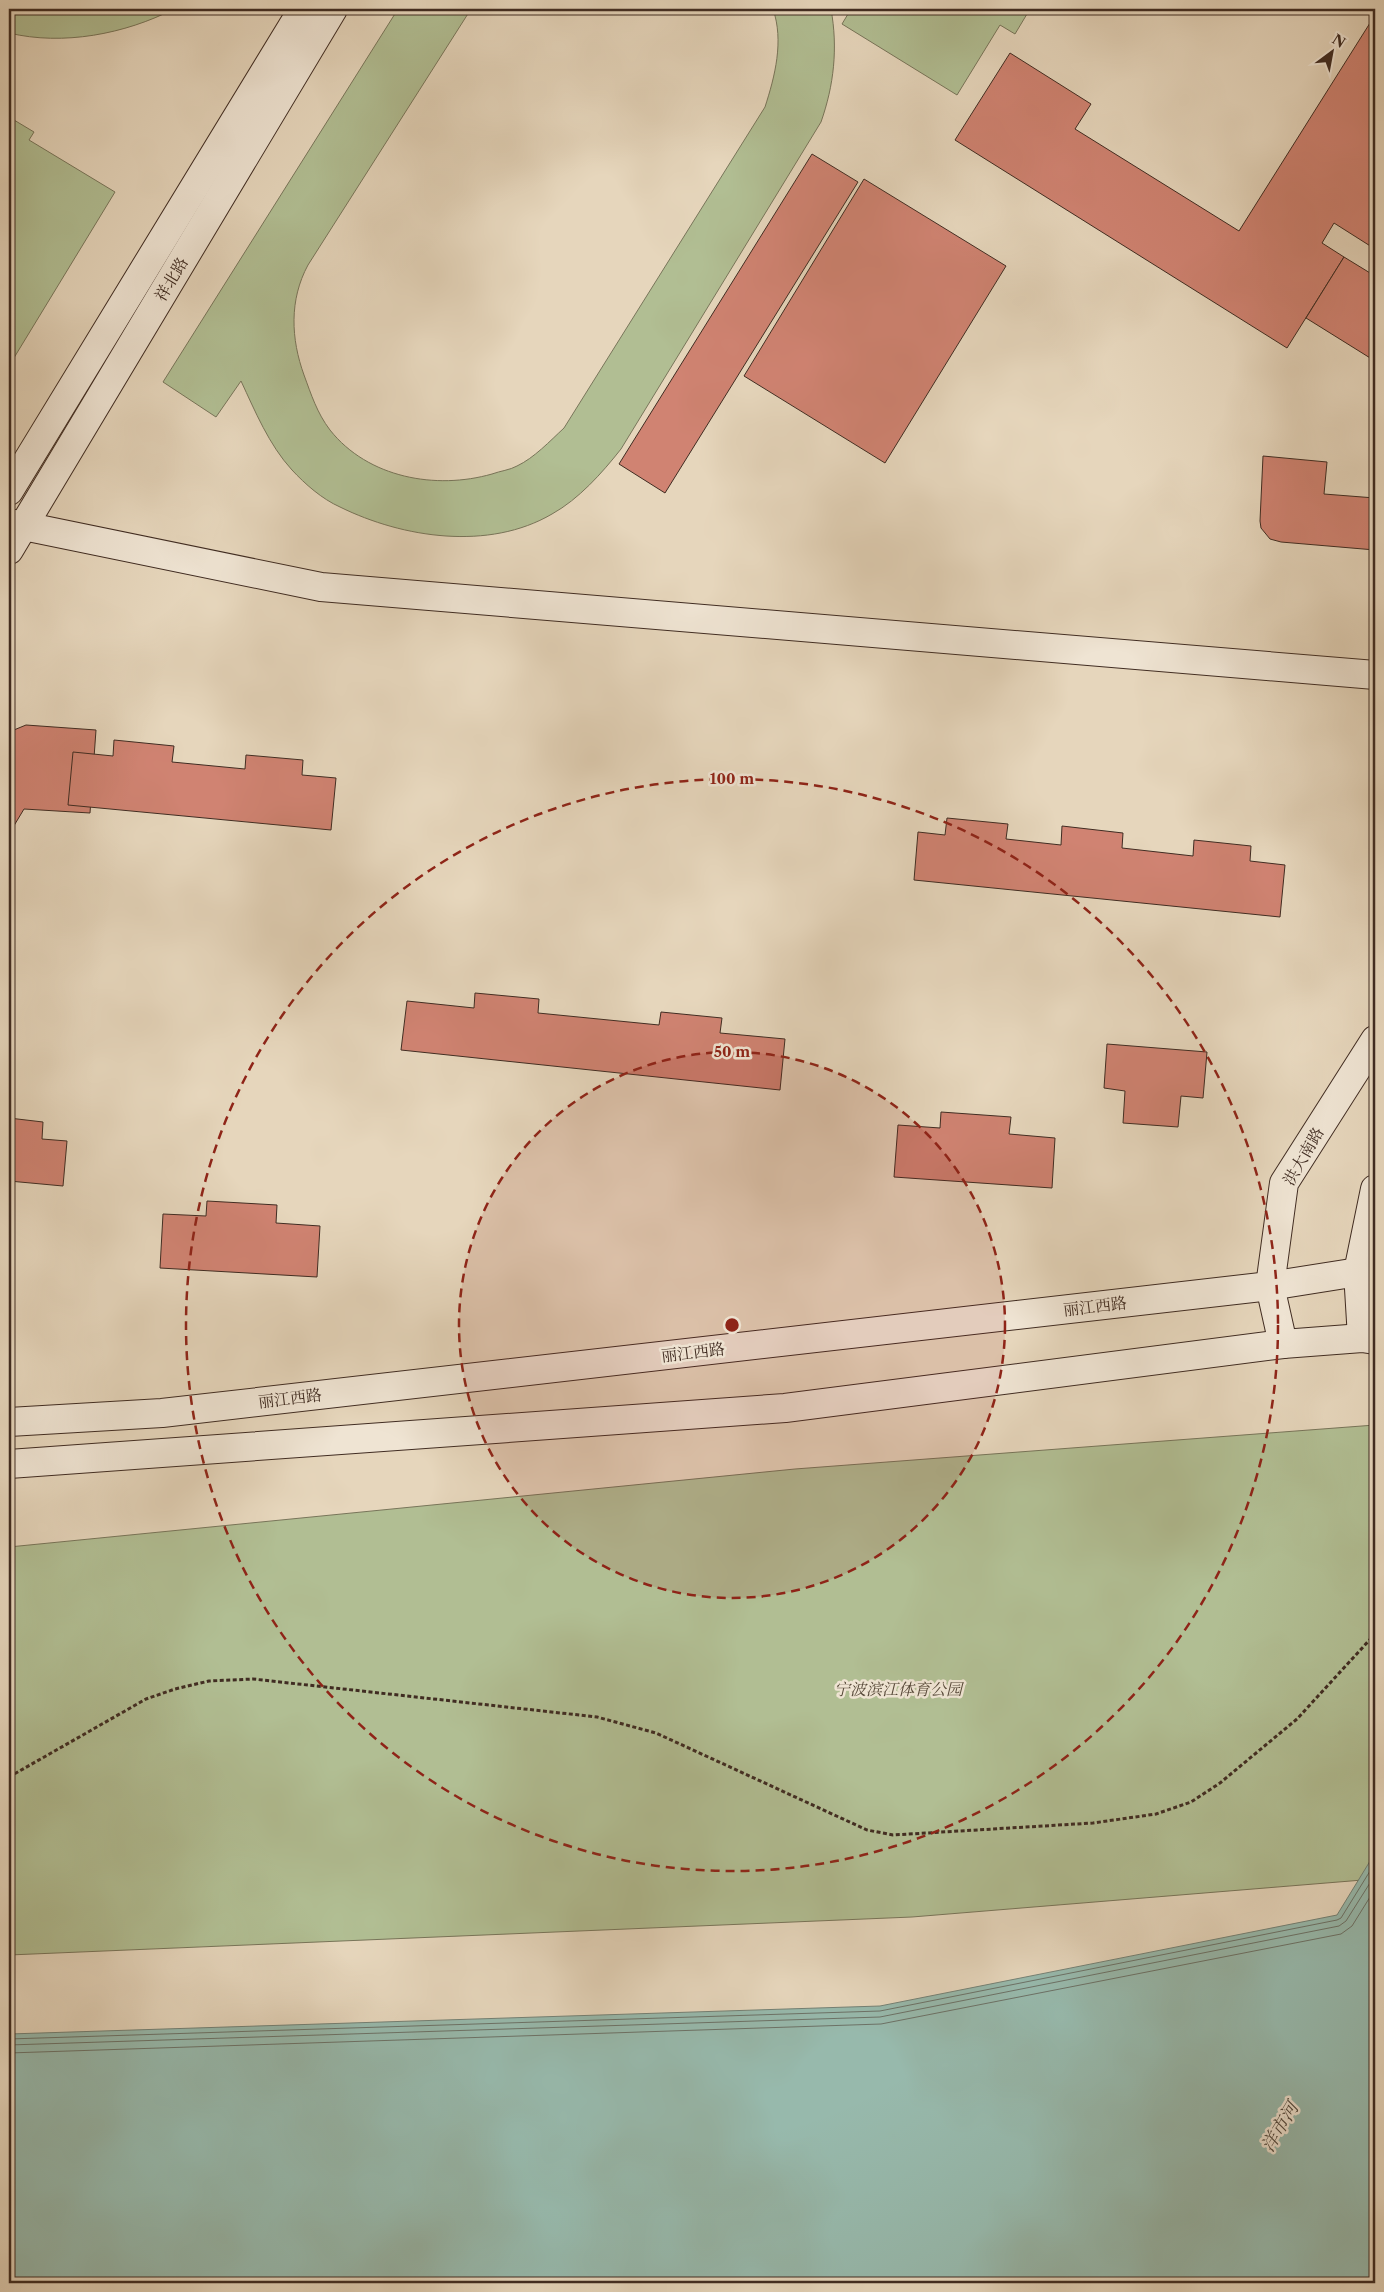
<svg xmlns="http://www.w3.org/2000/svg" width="1384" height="2292" font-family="'Libre Caslon Text','Noto Serif SC',serif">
	<rect width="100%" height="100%" fill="#e6d6bc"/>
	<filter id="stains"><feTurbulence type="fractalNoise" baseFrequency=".004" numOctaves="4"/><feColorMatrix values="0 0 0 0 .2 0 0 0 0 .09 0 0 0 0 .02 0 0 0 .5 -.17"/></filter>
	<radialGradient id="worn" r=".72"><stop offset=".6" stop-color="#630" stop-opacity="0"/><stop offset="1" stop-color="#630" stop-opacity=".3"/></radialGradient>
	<g fill="#b1be93" stroke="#78755a">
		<path d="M9,9H174C125,34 63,46 9,33Z"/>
		<path d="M398,9H471L308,265C289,300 291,339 304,375C311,394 317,413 330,430C368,478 436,490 492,474C500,471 510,470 517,466C534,458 550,441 564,428L765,107C775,76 784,41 773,9H831C838,48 834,85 821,122L621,449C602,473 579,499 552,514C489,551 403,538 340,507C322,499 305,484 292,470C269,445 255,411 241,381L216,417L163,382Z"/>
		<polygon points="851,9 1030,9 1015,34 1000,25 957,95 842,24"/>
		<polygon points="9,117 34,132 29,140 115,192 9,366"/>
		<polygon points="1375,1425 1375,1879 912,1917 9,1955 9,1547 795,1469"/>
	</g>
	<polygon fill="#97b9ac" stroke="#748175" points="1375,1853 1375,2283 9,2283 9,2034 880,2006 1337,1915"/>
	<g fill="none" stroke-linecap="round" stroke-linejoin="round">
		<g stroke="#6c7267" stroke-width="1">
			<polyline points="9,2039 880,2011 1337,1920 1341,1918 1375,1863"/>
			<polyline points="9,2045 880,2017 1339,1926 1346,1921 1375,1875"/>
			<polyline points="9,2053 881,2024 1341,1934 1352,1926 1375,1889"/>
		</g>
	</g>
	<g fill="#d08372" stroke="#402c22">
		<polygon points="1370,23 1375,26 1375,249 1334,223 1322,243 1344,257 1287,348 955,140 1010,53 1091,104 1075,129 1239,231"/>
		<polygon points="812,154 858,182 665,493 619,464"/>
		<polygon points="864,179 1006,266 885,463 744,376"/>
		<polygon points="1344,257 1375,276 1375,361 1306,318"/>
		<polygon points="1263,456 1327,462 1324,494 1375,498 1375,550 1281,542 1270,539 1261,528 1260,521"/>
		<polygon points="26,725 96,730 90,813 24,809 9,834 9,732"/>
		<polygon points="114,740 174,746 172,762 245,769 246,755 303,760 302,775 336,778 331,830 68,805 73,752 113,756"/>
		<polygon points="947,818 1008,824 1006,839 1061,845 1062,826 1123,833 1122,848 1193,856 1194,840 1251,846 1250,861 1285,865 1280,917 914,880 918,832 945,835"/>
		<polygon points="475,993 539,999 538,1013 659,1025 661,1012 722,1018 720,1033 785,1039 780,1090 401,1050 407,1001 474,1008"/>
		<polygon points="1107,1044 1207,1052 1203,1098 1181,1096 1178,1127 1123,1123 1125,1091 1104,1088"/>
		<polygon points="941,1112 1011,1117 1009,1134 1055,1138 1052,1188 894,1177 898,1125 940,1128"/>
		<polygon points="9,1118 43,1122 42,1139 67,1141 63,1186 9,1181"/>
		<polygon points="207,1201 277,1205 276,1223 320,1226 317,1277 160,1268 163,1214 206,1216"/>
	</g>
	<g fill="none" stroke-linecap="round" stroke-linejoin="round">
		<defs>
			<g id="secondary">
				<polyline points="9,491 303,9"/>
				<polyline points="9,523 321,587 1375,675"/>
				<polyline points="9,550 333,9"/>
				<polyline points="1362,1338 1358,1272 1375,1189"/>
				<polyline points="1283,1344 1270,1286 1284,1183 1375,1040"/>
				<polyline points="9,1422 162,1413 1270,1286 1358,1272 1375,1274"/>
				<polyline points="9,1464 785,1408 1283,1344 1362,1338 1375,1340"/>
			</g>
		</defs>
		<use href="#secondary" stroke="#402c22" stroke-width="30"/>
		<polyline stroke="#402c22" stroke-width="3" stroke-dasharray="4 2.5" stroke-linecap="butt" points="9,1777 146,1699 175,1689 209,1681 253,1679 597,1717 656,1733 867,1830 893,1835 1093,1823 1156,1814 1191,1802 1220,1783 1297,1719 1375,1634"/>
		<use href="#secondary" stroke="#efe4d3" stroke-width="28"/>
	</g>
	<circle cx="732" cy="1325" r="273" fill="#8f2418" fill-opacity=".12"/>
	<g fill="none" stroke="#8f2418" stroke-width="2.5" stroke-dasharray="9 6">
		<circle cx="732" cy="1325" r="273"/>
		<circle cx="732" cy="1325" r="546"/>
	</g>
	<g text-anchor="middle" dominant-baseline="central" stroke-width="5" stroke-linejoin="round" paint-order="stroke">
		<g font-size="16" fill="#402c22" stroke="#efe4d3">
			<text transform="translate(171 279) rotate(-59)">祥北路</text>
			<text transform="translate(1303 1156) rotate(-60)">洪大南路</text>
			<text transform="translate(1095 1306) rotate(-7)">丽江西路</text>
			<text transform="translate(693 1352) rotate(-7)">丽江西路</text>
			<text transform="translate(290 1398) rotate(-7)">丽江西路</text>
		</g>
		<g font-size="16" font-style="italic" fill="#574939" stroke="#efe4d3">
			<text x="898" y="1689">宁波滨江体育公园</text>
		</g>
		<g font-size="18" font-style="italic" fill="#51483e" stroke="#efe4d3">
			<text transform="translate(1280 2127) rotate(-59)">洋市河</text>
		</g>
	</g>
	<circle cx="732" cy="1325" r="8" fill="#8f2418" stroke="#efe4d3" stroke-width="2.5"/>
	<g font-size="15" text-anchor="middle" font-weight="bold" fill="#8f2418" stroke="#efe4d3" stroke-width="5" stroke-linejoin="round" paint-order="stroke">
		<text x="732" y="784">100 m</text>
		<text x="732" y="1057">50 m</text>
	</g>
	<rect width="1384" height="2292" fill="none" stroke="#e6d6bc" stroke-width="30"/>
	<rect x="10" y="10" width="1364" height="2272" fill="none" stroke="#402c22" stroke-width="2.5"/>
	<rect x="15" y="15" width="1354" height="2262" fill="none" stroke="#402c22"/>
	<g transform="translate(1332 52) rotate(32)" stroke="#efe4d3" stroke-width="4" paint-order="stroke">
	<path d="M0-4L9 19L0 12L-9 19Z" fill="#402c22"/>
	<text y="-8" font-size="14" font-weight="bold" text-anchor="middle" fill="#402c22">N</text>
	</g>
	<rect width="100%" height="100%" filter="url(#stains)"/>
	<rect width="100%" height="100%" fill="url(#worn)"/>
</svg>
